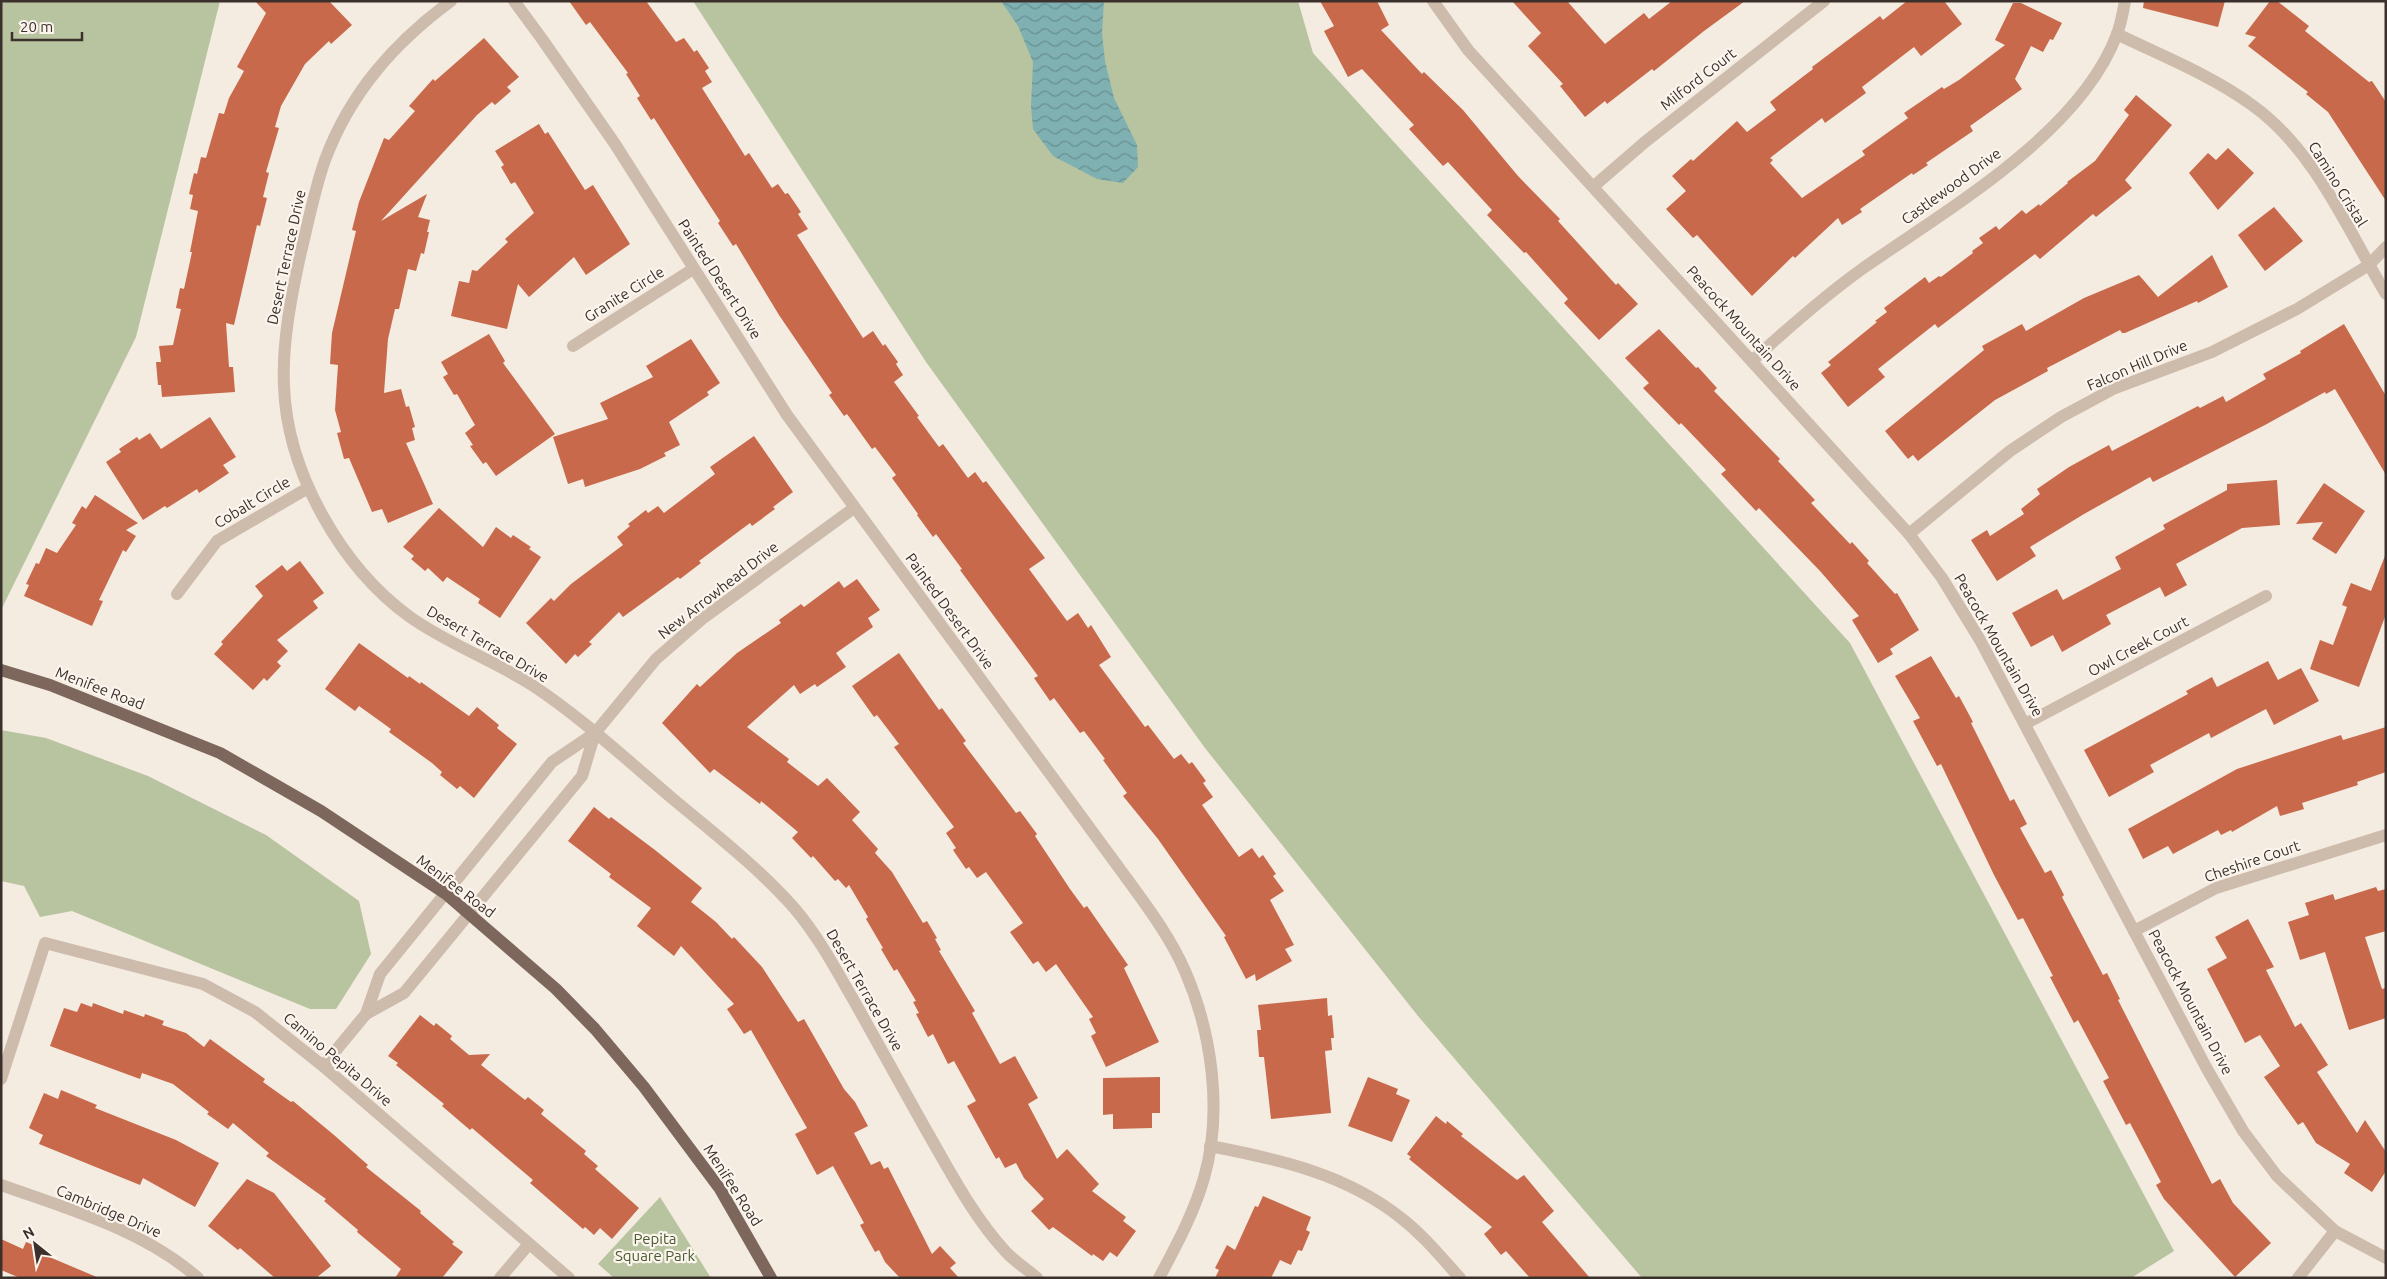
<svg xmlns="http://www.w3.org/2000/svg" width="2387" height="1279" font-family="Ubuntu,sans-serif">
	<defs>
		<pattern id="water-waves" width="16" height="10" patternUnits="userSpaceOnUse" patternTransform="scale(1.25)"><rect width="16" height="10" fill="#7fb0b2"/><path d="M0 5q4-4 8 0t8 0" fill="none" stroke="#699091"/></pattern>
	</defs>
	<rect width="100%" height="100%" fill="#f4ebe1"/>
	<g fill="#b8c4a0">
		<polygon points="1,1 220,1 136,337 1,610"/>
		<polygon points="693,1 1298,1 1313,53 1850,643 2174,1251 2131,1278 1642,1278 1418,1016 1205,748 926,362"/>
		<polygon points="1,730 46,738 148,776 266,835 359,901 371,954 336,1009 310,1009 72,911 40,917 24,886 1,881"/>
		<polygon points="660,1197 711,1278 614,1278 598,1264"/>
	</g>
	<polygon fill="url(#water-waves)" points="1001,1 1104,1 1102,33 1105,61 1114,98 1137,145 1138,167 1123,183 1097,179 1053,156 1033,129 1031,106 1033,62 1018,26"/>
	<g fill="#c8694b">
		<polygon points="255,1 329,1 352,25 331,44 329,41 305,64 281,106 275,127 279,128 266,172 269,173 263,197 267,198 260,226 257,225 234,325 226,323 229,367 233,367 235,392 162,397 161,385 158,385 156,362 161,362 159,346 173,345 181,309 176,308 180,288 184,289 192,252 190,252 198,211 190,209 193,195 189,194 194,173 197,174 201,157 206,158 219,113 224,114 229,98 244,71 237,67 266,13"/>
		<polygon points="569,1 646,1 676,42 684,38 694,52 697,50 709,68 705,71 712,82 702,88 745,156 749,153 772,188 778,184 785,194 788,193 801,212 798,214 808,229 797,235 863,338 873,331 883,346 885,344 898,362 896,364 903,375 894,382 919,416 917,417 939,447 943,444 968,478 975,472 983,483 986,481 1045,558 1029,569 1067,621 1078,613 1088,628 1091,625 1111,657 1099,665 1145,727 1148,725 1174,759 1181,754 1189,764 1192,762 1206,781 1203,783 1213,797 1202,805 1239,857 1252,848 1259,858 1263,855 1276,874 1273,876 1284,891 1270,900 1294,945 1285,949 1292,961 1256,981 1255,974 1246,979 1224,937 1226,936 1158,839 1123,796 1127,793 1103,760 1105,759 1084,731 1080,733 1054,698 1050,701 1034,678 1038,676 960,570 962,569 936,534 933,537 917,515 918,514 892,478 896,475 875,447 872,449 847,414 844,416 829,395 832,393 779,315 736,244 733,246 718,223 720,221 696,184 654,118 651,120 637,98 640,96 626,74 628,73 590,22 586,25"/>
		<polygon points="1320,1 1377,1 1389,25 1381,30 1422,74 1424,72 1463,110 1518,176 1560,219 1558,221 1616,285 1618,283 1638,304 1599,340 1564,303 1568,299 1526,252 1524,253 1487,215 1492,210 1448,162 1443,166 1409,129 1414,125 1362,69 1348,77 1324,31 1334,26"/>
		<polygon points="1512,1 1567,1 1605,44 1644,13 1649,19 1672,1 1745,1 1704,31 1654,71 1652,69 1607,104 1605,101 1585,117 1560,86 1563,84 1528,46 1541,33"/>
		<polygon points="1907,1 1944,1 1962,24 1921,56 1914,47 1862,87 1866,93 1825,123 1822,118 1770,158 1773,160 1770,163 1802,198 1865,155 1862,151 1908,118 1904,113 1942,87 1944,89 1959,80 2005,45 1995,40 2013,3 2021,3 2062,23 2053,40 2050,39 2043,52 2031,46 2015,79 2022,89 1970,126 1973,131 1926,163 1928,165 1913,175 1912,173 1860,209 1862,212 1842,225 1838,218 1795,258 1793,256 1752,296 1697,235 1693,238 1666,209 1686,191 1672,176 1691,159 1693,161 1737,121 1747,132 1776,110 1770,102 1813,69 1812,67 1880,16 1883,20"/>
		<polygon points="2144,1 2225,1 2218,27 2143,8"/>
		<polygon points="2270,1 2277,1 2309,26 2305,31 2369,82 2372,81 2386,102 2386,201 2328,112 2306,94 2308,92 2248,46 2256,37 2245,34"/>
		<polygon points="484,38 519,77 507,87 511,91 495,105 492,102 477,115 381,221 427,194 418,217 430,220 427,232 429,232 424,254 421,253 416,271 408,269 399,309 395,309 388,339 384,393 401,389 406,407 409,406 415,427 412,428 415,440 406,443 433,504 388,523 382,509 372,512 349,458 344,459 337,433 341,432 335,410 338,365 330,364 332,333 356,231 352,230 359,202 384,138 389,140 415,111 409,106 433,79 435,81"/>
		<polygon points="2136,95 2172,125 2125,180 2132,188 2096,217 2093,214 2040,259 2035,254 1938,328 1935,324 1878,369 1885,377 1848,407 1821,373 1831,365 1828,362 1877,322 1875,321 1887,312 1884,308 1925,277 1929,283 1939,276 1941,277 1973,253 1972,251 1983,243 1979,238 1996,226 1999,230 2022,210 2026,214 2039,204 2040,206 2068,183 2067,182 2095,161 2129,115 2124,110"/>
		<polygon points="539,124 545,134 548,132 585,190 593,185 630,244 586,275 574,257 529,297 518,284 507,329 451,316 459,281 469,283 472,270 477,271 508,242 505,239 534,213 515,182 511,184 501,167 504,165 495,151"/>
		<polygon points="2228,148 2254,173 2218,210 2189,173 2208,153 2216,160"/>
		<polygon points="2274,207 2303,241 2265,271 2238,235"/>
		<polygon points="2212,255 2228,287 2198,303 2197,301 2125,333 2122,333 2120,330 2047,368 2048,371 1995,400 1918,461 1913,455 1908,459 1885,431 1984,350 1982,346 2022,324 2026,331 2084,298 2139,275 2158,297"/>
		<polygon points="2344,324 2386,396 2386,475 2335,389 2326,394 2325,392 2265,425 2153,482 2150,477 2084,514 2030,547 2036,556 1997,581 1971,540 1987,530 1990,536 2024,514 2021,509 2040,494 2037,489 2069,467 2109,445 2112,451 2198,406 2200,408 2223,396 2226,402 2266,379 2263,374 2301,353 2300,351"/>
		<polygon points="1659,329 1696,368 1698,367 1717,388 1714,391 1780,459 1778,461 1815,500 1811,503 1850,544 1852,542 1869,561 1867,563 1895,594 1897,593 1919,630 1890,649 1893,654 1878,663 1852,620 1859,616 1820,571 1759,508 1756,511 1721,474 1726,470 1681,423 1679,425 1643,388 1649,383 1625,358"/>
		<polygon points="489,334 505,361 503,363 555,434 496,476 486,462 483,464 470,446 473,445 465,433 475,425 457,394 454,395 443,377 448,374 441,362"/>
		<polygon points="691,339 720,383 707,392 709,395 669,422 680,445 664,453 666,456 640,469 585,487 583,479 568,484 553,437 608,419 600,403 653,377 646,366"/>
		<polygon points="210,417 236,457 223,465 229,473 199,493 197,489 167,508 165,506 143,520 106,462 121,452 119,449 137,437 139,440 150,433 161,449"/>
		<polygon points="754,436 793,492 773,507 775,509 752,526 750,523 699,561 701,563 680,579 678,577 623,617 619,612 589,642 592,644 578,657 575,654 566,664 526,623 551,598 554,601 571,584 623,545 617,537 630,526 628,524 646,510 648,513 658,506 664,513 715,474 710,467"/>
		<polygon points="2277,480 2280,525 2242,528 2176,564 2187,585 2165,597 2160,587 2106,615 2111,624 2062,652 2053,635 2031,647 2012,613 2057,589 2063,600 2121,569 2115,557 2165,529 2163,525 2227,490 2227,484"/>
		<polygon points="2324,483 2365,511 2336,554 2312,539 2323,522 2296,524"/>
		<polygon points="95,495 138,523 126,530 136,536 126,552 123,550 99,600 103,601 92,626 24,596 29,585 26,584 36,563 39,564 46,548 57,553 76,525 72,523 82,506 86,509"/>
		<polygon points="439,508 483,547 496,527 511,538 513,535 531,547 529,549 541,557 500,618 478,603 480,599 447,577 443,582 428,568 425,571 411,559 414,556 403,547"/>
		<polygon points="2385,556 2386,614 2359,687 2310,669 2320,640 2333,645 2347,607 2342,605 2351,583 2371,591"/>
		<polygon points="300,561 324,593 313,601 318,608 277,640 288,651 277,662 281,666 267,681 264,678 253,690 214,654 223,644 221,642 263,596 255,586 282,565 287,571"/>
		<polygon points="857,579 880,610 868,618 873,627 836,653 846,667 817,687 815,684 800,694 794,685 747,727 789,759 787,762 818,786 827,778 860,812 852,820 878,849 875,853 892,872 923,923 927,921 937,938 935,939 941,950 939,951 975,1011 972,1013 1000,1064 1015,1056 1038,1098 1028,1104 1057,1159 1067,1149 1099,1184 1092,1191 1126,1217 1123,1221 1136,1231 1117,1257 1110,1252 1103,1261 1093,1254 1092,1256 1053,1227 1049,1230 1031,1211 1044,1199 1024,1178 1016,1163 1005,1168 999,1157 996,1159 967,1106 976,1101 954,1061 948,1064 933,1034 928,1037 916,1014 919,1013 913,1002 916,1001 897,969 894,971 881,949 883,948 866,919 868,917 849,885 846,888 838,879 835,881 813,856 811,858 792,838 798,832 761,801 760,804 714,769 710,773 662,723 697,684 700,687 737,653 781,623 779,620 801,604 804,607 839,581 844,588"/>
		<polygon points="359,643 408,678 409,676 420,684 421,682 469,716 477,707 499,725 497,728 517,744 474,798 460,786 457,789 440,775 442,772 432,763 389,732 391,729 359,706 355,711 325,689"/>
		<polygon points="899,653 939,710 942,708 966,741 963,743 1001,793 1016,813 1020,811 1037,834 1035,836 1070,889 1084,908 1087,906 1128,965 1124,968 1159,1042 1106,1067 1091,1036 1096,1033 1089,1019 1093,1017 1056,964 1046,972 1038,961 1033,964 1010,932 1023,923 986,872 977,878 969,867 966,869 953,850 956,848 946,833 954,827 894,747 899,744 877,715 874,717 852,686"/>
		<polygon points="1931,656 1956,698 1959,696 1973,722 1971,723 2010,801 2014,799 2027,824 2020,828 2045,873 2051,870 2064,895 2062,897 2103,975 2107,973 2120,999 2118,1000 2212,1184 2220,1179 2233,1203 2271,1243 2235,1277 2164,1199 2156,1185 2161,1182 2130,1123 2126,1125 2103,1081 2109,1078 2078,1020 2074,1023 2050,977 2053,976 2023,918 2018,920 1994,875 1941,764 1937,766 1913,721 1920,718 1895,676"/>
		<polygon points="2268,661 2278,680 2301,668 2319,701 2274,725 2266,709 2211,738 2209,733 2150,765 2154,772 2109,797 2084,750 2188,694 2186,691 2212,677 2217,687"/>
		<polygon points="2386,727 2386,772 2357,782 2358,785 2302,803 2304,809 2280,816 2277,806 2232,832 2231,830 2221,835 2218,830 2173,854 2168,846 2143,859 2128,829 2237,769 2341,735 2343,740"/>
		<polygon points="594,807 609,819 611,817 655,850 702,888 691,902 716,922 732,939 734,937 762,967 798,1022 804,1019 844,1089 855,1102 868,1126 854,1133 871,1165 880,1161 884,1169 888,1167 932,1254 940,1246 956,1263 950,1268 959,1278 900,1278 885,1262 879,1250 875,1252 860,1225 864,1223 833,1166 817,1175 795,1134 807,1128 751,1030 744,1034 727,1009 734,1004 681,946 674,956 637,926 651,908 609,877 611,874 568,841"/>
		<polygon points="2376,887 2378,891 2386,889 2386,931 2365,937 2382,989 2386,988 2386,1018 2349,1030 2325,952 2300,960 2288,922 2309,915 2305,903 2333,894 2335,900"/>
		<polygon points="2248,919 2274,967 2266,970 2295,1027 2301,1023 2328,1065 2317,1072 2357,1133 2365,1120 2386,1152 2386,1171 2372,1192 2344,1173 2350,1164 2316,1143 2303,1122 2298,1125 2264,1077 2280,1066 2260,1035 2245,1043 2207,969 2227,958 2215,937"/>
		<polygon points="1327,998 1328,1016 1332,1015 1334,1038 1331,1038 1332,1050 1325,1051 1331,1113 1271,1119 1264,1057 1259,1057 1257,1030 1261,1030 1258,1005"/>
		<polygon points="81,1003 92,1007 93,1003 123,1014 124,1010 144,1017 145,1014 164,1021 162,1025 186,1033 204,1047 210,1039 265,1079 263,1082 291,1102 293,1101 334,1135 368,1165 366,1167 421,1211 420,1213 454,1242 452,1244 463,1252 442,1278 395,1278 401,1269 357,1232 358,1230 324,1201 326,1199 266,1156 269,1153 233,1123 228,1129 207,1114 209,1112 173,1084 142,1073 140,1079 50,1046 64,1008 77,1012"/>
		<polygon points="420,1015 434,1026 436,1023 452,1036 450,1039 469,1055 490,1054 481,1065 525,1100 528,1097 544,1110 541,1114 586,1151 584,1154 598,1166 595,1169 639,1208 612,1239 600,1228 594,1235 585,1227 583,1229 530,1183 533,1180 472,1128 470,1130 442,1106 444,1104 396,1065 398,1063 388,1056"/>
		<polygon points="1160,1077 1160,1113 1152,1113 1152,1128 1113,1129 1113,1114 1103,1115 1103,1078"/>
		<polygon points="1368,1077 1398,1089 1396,1094 1410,1100 1392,1142 1348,1126"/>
		<polygon points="61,1090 97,1105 95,1108 176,1140 219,1163 195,1207 143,1178 140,1185 39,1144 43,1135 29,1128 44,1093 58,1099"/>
		<polygon points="1436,1116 1446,1124 1447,1121 1463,1134 1461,1136 1517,1180 1524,1175 1554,1211 1542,1222 1590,1278 1530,1278 1506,1251 1501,1255 1484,1234 1492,1227 1409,1159 1411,1157 1407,1154"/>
		<polygon points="247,1179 274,1193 331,1266 316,1278 275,1278 240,1248 238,1250 208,1226"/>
		<polygon points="1263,1196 1311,1217 1306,1230 1310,1232 1302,1251 1298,1250 1291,1265 1280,1260 1271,1278 1215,1278 1219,1270 1215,1268 1227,1245 1235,1250 1255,1206 1258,1207"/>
		<polygon points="1,1239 23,1249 26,1242 49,1251 47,1256 99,1278 20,1278 1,1270"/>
	</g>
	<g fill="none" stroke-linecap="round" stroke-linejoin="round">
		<g stroke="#cdbbac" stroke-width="12">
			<path d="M451,1C394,43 350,93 325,160C314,191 308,224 300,256C291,298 282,343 284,386C287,472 341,567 410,617C448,644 493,660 532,685C582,718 627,760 673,799C715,834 759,868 795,909C818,936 835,968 853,999C877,1042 901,1085 925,1128C950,1171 972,1215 1006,1252C1015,1262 1027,1269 1037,1278"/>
			<path d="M514,1L542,39L615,144L787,415L1133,887C1152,913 1172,941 1185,971C1212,1033 1223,1112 1204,1178C1194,1213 1176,1246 1159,1278"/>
			<polyline points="1433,1 1468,50 1909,534 1942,578 1980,640 2207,1069 2243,1131 2277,1176 2335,1231 2386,1258"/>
			<path d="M2117,34C2162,56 2211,75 2252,105C2315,150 2347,229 2386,294"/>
			<polyline points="1594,186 1645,142 1824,1"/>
			<polyline points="573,346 693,269"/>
			<path d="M1752,361C1787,329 1823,297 1862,269C1946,210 2080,134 2117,34C2121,24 2123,12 2125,1"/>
			<polyline points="1909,534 2010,451 2061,417 2113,389 2212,352 2297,309 2369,265 2386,247"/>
			<polyline points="177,594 217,541 308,488"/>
			<polyline points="2025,724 2266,596"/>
			<polyline points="2134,931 2216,888 2386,835"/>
			<polyline points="366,1014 404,993 582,776 595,733"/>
			<polyline points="323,1066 366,1014 380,974 552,762 595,733 656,659 702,619 854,508"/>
			<polyline points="1,1079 45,943 203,984 255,1012 323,1066 569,1278"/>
			<path d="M1210,1146C1278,1159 1346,1174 1401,1218C1423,1235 1441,1257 1460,1278"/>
			<path d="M1,1185C68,1209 144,1230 198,1278"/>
			<polyline points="500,1278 529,1244"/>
			<polyline points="2298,1278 2335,1231"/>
		</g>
		<polyline stroke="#7d675c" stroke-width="12" points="1,670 50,685 220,753 321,811 446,894 556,989 595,1029 644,1087 720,1189 771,1278"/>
	</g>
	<g text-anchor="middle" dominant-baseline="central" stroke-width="4.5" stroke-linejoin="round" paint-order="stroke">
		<g font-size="15" fill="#3b302b" stroke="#fbf5ee">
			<text transform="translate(1698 79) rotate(-38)">Milford Court</text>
			<text transform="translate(2338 184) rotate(58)">Camino Cristal</text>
			<text transform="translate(1951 186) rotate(-36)">Castlewood Drive</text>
			<text transform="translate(286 257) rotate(-78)">Desert Terrace Drive</text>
			<text transform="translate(720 279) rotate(57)">Painted Desert Drive</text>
			<text transform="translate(624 294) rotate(-32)">Granite Circle</text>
			<text transform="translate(1744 328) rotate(48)">Peacock Mountain Drive</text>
			<text transform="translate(2137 365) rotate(-23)">Falcon Hill Drive</text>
			<text transform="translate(252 502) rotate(-31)">Cobalt Circle</text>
			<text transform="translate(718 590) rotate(-38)">New Arrowhead Drive</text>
			<text transform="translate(950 611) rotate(54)">Painted Desert Drive</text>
			<text transform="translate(488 644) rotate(30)">Desert Terrace Drive</text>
			<text transform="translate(1999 645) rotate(60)">Peacock Mountain Drive</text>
			<text transform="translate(2138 646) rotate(-28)">Owl Creek Court</text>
			<text transform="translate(100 688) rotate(21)">Menifee Road</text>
			<text transform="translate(2252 861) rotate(-19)">Cheshire Court</text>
			<text transform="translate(456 886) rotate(37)">Menifee Road</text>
			<text transform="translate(865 990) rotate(60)">Desert Terrace Drive</text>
			<text transform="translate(2191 1002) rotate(62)">Peacock Mountain Drive</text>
			<text transform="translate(338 1059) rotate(40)">Camino Pepita Drive</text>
			<text transform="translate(733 1185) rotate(57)">Menifee Road</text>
			<text transform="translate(109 1211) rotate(23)">Cambridge Drive</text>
		</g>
		<g font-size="15" fill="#4a5a2e" stroke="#fbf5ee">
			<text x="655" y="1238">Pepita<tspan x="655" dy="17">Square Park</tspan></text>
		</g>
	</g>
	<rect width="2387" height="1279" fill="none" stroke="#3b302b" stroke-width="5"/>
	<g transform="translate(35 1244) rotate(330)" stroke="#fbf5ee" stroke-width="4" paint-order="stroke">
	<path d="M0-4L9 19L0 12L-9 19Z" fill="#3b302b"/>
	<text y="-8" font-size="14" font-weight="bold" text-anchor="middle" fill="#3b302b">N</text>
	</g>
	<path d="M12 32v8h70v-8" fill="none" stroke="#3b302b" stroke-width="2.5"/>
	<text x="20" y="32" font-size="15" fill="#3b302b" stroke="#fbf5ee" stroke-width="4" paint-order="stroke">20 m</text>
</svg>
